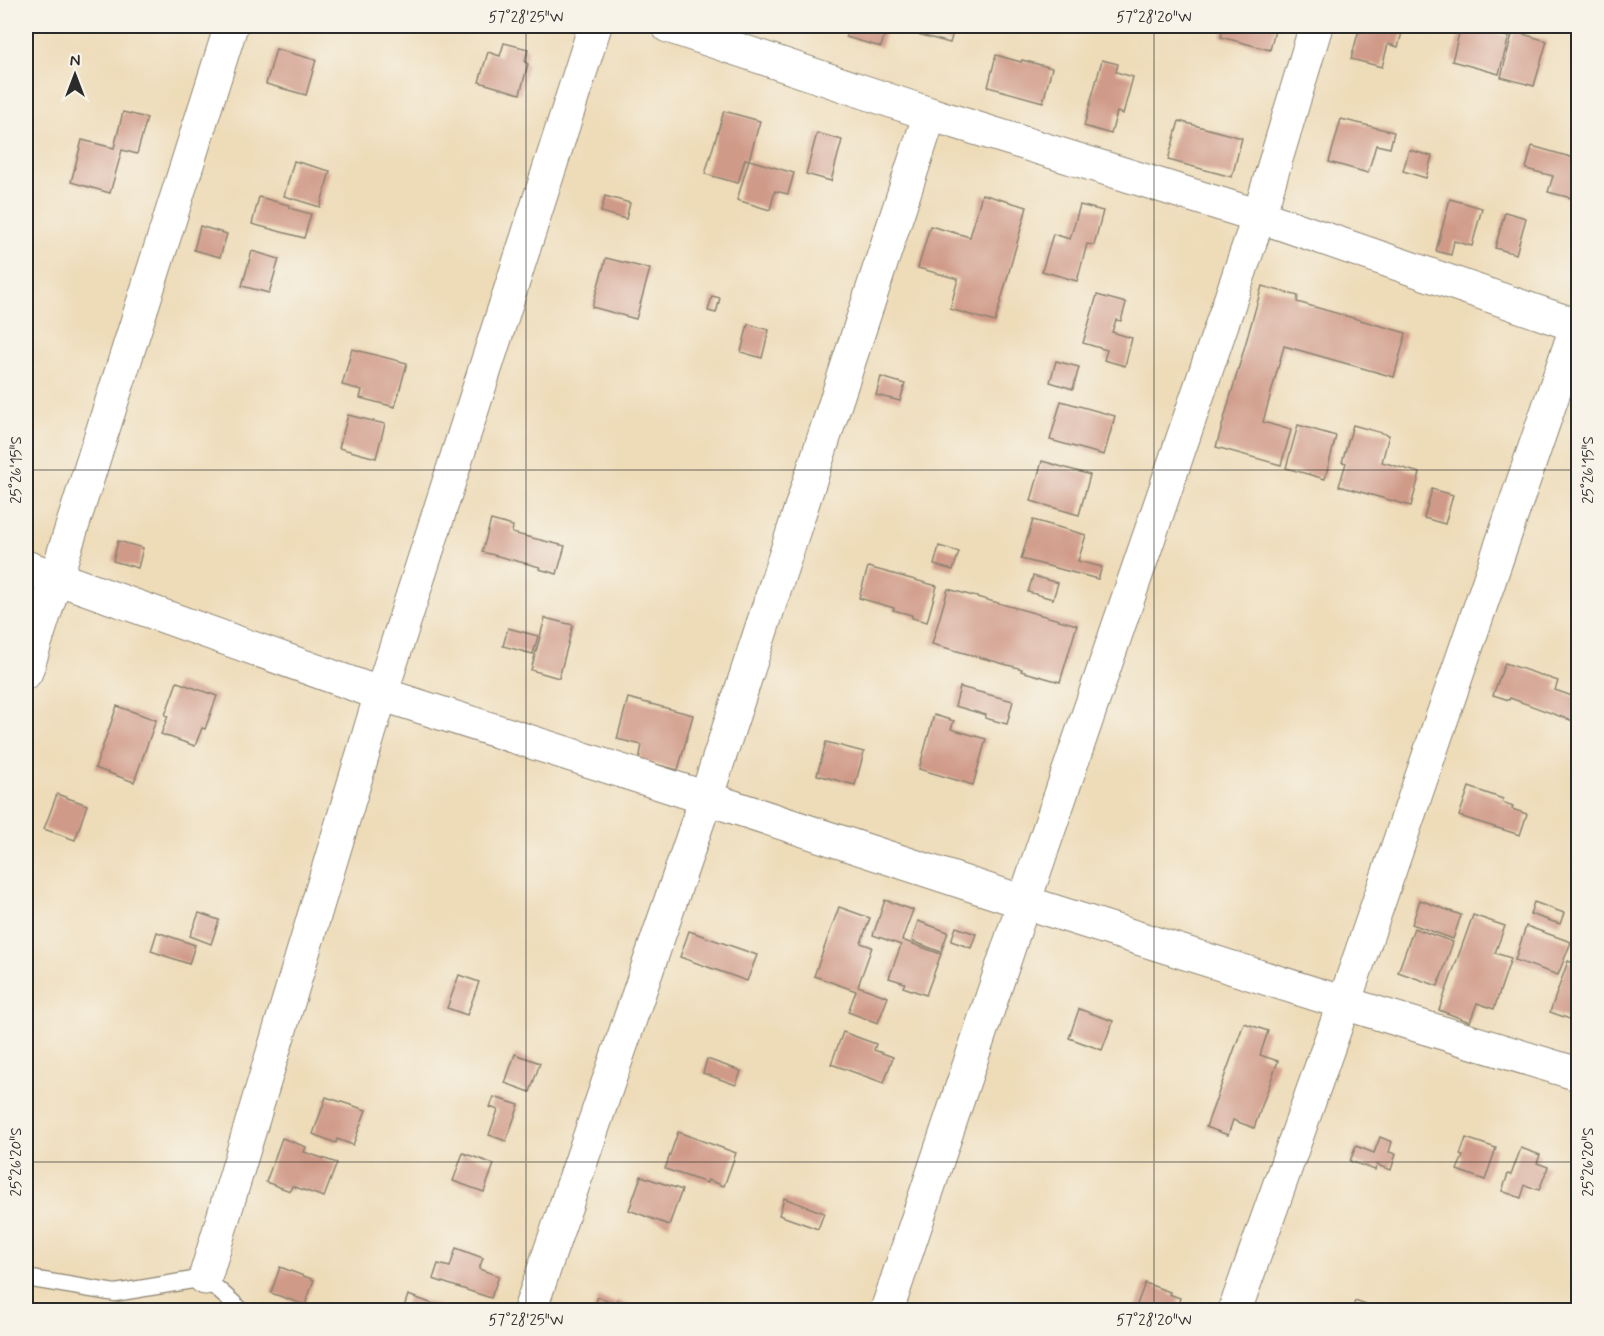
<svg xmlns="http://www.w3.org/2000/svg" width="1604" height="1336" font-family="Mynerve,sans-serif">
	<rect width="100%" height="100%" fill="#f7f3e8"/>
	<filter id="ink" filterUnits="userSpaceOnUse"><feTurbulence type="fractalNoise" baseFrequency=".0167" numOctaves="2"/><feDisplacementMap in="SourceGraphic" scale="12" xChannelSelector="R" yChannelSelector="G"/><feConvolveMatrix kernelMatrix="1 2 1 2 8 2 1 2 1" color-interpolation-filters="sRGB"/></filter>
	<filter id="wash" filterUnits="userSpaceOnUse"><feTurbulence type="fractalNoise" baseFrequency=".008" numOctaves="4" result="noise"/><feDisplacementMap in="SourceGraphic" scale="24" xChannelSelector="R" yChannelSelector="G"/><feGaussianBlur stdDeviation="1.35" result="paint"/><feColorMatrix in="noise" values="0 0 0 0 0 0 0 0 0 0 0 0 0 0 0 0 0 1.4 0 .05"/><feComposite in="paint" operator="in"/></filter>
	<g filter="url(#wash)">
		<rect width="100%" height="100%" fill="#eedcb9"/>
		<g id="blocks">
			<g fill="#d09a88">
				<polygon points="849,26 887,26 881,47 846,37"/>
				<polygon points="912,26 955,26 950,43 910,32"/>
				<polygon points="1224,26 1276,26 1270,50 1221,37"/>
				<polygon points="1360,26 1404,26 1398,47 1388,44 1382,67 1351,59"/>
				<polygon points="1461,26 1509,37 1499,74 1452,61"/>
				<polygon points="1513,31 1547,41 1534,86 1501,77"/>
				<polygon points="504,43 528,49 525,62 528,64 520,94 479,82 488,52 500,56"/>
				<polygon points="276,49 316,60 306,95 266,84"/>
				<polygon points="996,55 1021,62 1022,60 1052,68 1043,102 988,87"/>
				<polygon points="1102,60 1118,64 1116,72 1133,77 1123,114 1117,112 1111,134 1084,126"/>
				<polygon points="724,111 760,121 749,160 794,173 788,194 775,191 770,210 737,200 749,160 745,159 738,183 705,174"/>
				<polygon points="123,112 147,118 137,154 122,150 110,193 71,182 82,140 114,148"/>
				<polygon points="1341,119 1394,132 1390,148 1376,145 1368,173 1329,162"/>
				<polygon points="1179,121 1242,138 1232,177 1168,160"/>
				<polygon points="817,133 842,140 831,181 806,174"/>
				<polygon points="1532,146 1578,159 1578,187 1575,199 1548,192 1553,176 1526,169"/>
				<polygon points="1409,150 1432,156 1426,178 1403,171"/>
				<polygon points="294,161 330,171 320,207 284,196"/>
				<polygon points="982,194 1027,207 995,322 950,309 958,279 918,268 930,226 970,237"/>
				<polygon points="605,196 630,203 626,219 601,212"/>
				<polygon points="259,197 289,205 289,208 311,214 304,238 252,224"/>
				<polygon points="1450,199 1482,208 1472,246 1454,241 1451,255 1436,251"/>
				<polygon points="1080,205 1103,211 1094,245 1087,244 1077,281 1042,271 1053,234 1070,239"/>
				<polygon points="1505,212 1526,218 1516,254 1495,248"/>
				<polygon points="200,226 227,234 220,257 194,250"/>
				<polygon points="252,251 279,259 269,293 242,286"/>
				<polygon points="606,258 650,269 636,319 592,307"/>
				<polygon points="1262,286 1298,296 1297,302 1406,333 1394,377 1284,346 1263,422 1291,430 1281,465 1216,447"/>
				<polygon points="1097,295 1126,303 1121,321 1116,320 1112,332 1132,338 1125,366 1104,360 1107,350 1083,343"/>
				<polygon points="712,296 720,298 716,313 708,311"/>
				<polygon points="748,324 769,330 762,358 741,352"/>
				<polygon points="352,349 407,363 395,407 360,398 362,390 342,385"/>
				<polygon points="1056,361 1079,367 1073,389 1050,382"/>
				<polygon points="881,377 905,384 900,401 876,395"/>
				<polygon points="1061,401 1115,416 1104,455 1050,440"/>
				<polygon points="348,415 385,424 376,458 339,448"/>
				<polygon points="1298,425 1336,436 1325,479 1286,468"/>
				<polygon points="1353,425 1389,435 1382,462 1420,473 1411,506 1339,486 1346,463 1342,462"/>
				<polygon points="1042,461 1090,475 1079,515 1031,501"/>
				<polygon points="1432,489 1453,495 1445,524 1424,518"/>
				<polygon points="491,520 513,526 512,533 565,546 557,574 539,569 540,567 482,552"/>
				<polygon points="1033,520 1086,535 1078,561 1102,567 1098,579 1021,559"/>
				<polygon points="118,541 143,548 138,568 113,561"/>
				<polygon points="939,546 959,552 953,570 934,565"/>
				<polygon points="868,567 937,586 927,622 912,618 912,615 893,610 894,608 859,598"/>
				<polygon points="1033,576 1058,583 1053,599 1028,592"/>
				<polygon points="948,589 1077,625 1060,682 1021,671 1022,669 932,644"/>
				<polygon points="545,618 573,625 559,678 531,670"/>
				<polygon points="508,628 538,636 533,654 503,646"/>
				<polygon points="1505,663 1558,681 1555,690 1578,698 1578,723 1510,698 1509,700 1493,695"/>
				<polygon points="177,682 217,696 205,729 202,728 195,746 161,734 168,716 165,715"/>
				<polygon points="960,687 1013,701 1007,724 985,718 986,715 955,706"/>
				<polygon points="628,698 693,715 678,770 639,760 642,745 617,739"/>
				<polygon points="117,706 156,720 134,782 95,768"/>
				<polygon points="934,715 954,721 951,729 986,739 973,785 919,769"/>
				<polygon points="826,742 864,752 855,785 817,775"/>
				<polygon points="1469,787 1503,799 1502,802 1513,806 1512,809 1527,814 1520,835 1459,816"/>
				<polygon points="57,794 87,805 75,840 44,829"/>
				<polygon points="885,900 913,910 902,940 941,954 926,995 903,987 905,983 889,978 901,945 873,935"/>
				<polygon points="1420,900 1461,915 1453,939 1412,924"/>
				<polygon points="1534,902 1564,913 1560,924 1530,914"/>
				<polygon points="839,907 870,918 861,943 872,947 858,986 888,997 878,1023 848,1012 856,991 814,976"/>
				<polygon points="199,913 219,920 211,944 190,936"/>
				<polygon points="1473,915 1505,926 1495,953 1511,958 1494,1009 1477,1003 1470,1022 1439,1010"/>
				<polygon points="918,921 948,932 941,952 912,941"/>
				<polygon points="1526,926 1571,942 1558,975 1515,960"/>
				<polygon points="956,927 976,934 971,948 951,941"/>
				<polygon points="1414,928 1453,942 1438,986 1398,972"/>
				<polygon points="689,931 757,955 747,981 680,957"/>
				<polygon points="157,932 195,945 189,964 151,951"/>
				<polygon points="1568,961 1578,965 1578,1022 1550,1012"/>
				<polygon points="459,975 479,982 467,1015 447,1008"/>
				<polygon points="1079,1009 1113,1021 1102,1050 1069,1038"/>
				<polygon points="1244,1023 1268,1031 1260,1055 1278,1061 1254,1128 1233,1120 1228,1135 1206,1127"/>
				<polygon points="843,1032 876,1044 874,1050 893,1057 884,1083 831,1064"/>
				<polygon points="515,1054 540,1063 530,1092 505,1083"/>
				<polygon points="707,1059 741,1071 736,1085 703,1073"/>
				<polygon points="326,1097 366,1110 353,1145 337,1139 336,1143 313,1134"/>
				<polygon points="494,1097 519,1105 506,1141 489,1135 498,1110 490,1107"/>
				<polygon points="678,1132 736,1153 724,1186 708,1180 707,1183 665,1169"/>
				<polygon points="1380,1137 1392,1142 1389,1152 1396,1154 1391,1170 1377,1165 1375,1170 1350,1161 1356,1146 1374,1153"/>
				<polygon points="282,1138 306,1147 304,1152 337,1163 324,1197 292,1186 290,1191 266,1182"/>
				<polygon points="1466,1138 1496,1148 1485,1180 1457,1170 1463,1156 1460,1155"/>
				<polygon points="1521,1148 1540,1155 1537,1163 1548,1167 1539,1190 1525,1185 1521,1198 1502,1191 1508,1174 1511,1175"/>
				<polygon points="463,1153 494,1164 484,1192 453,1181"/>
				<polygon points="641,1176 682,1190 669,1225 629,1210"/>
				<polygon points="784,1198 824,1213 818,1229 779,1215"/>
				<polygon points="456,1248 483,1258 479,1269 499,1276 491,1298 433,1279 438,1264 450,1267"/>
				<polygon points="280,1267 314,1280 305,1305 271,1293"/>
				<polygon points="1145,1283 1170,1292 1169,1294 1180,1298 1176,1310 1135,1310"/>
				<polygon points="408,1295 450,1310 403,1310"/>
				<polygon points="598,1297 616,1303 617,1300 631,1306 630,1310 593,1310"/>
				<polygon points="1355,1301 1380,1310 1352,1310"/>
			</g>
		</g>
	</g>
	<g filter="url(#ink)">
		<use href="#blocks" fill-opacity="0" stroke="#8c8472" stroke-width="1.5"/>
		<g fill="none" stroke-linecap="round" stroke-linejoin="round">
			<defs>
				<polyline id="lane" points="26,1278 115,1293 205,1278 241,1310"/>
				<g id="street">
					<polyline points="668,26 930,114 1259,216 1578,326"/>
					<polyline points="26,567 381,694 706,798 1024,902 1344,1003 1578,1074"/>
					<polyline points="26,672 231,26"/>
					<polyline points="205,1278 381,694 595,26"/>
					<polyline points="530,1310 706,798 930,114"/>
					<polyline points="887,1310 1024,902 1259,216 1316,26"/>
					<polyline points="1235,1310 1344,1003 1577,325"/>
				</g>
			</defs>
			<use href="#lane" stroke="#8c8472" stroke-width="19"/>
			<use href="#street" stroke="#8c8472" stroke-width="35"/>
			<use href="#lane" stroke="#fff" stroke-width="16"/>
			<use href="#street" stroke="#fff" stroke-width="33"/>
		</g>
	</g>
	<path fill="none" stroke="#2b2b2b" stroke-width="1.5" stroke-opacity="0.45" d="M526,26V1310M1154,26V1310M26,470H1578M26,1162H1578"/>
	<rect width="1604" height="1336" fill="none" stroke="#f7f3e8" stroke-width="66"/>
	<g transform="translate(75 75)" stroke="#f7f3e8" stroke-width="4.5" paint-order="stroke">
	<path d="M0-4.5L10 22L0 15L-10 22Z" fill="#2b2b2b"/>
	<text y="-9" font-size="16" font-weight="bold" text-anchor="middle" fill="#2b2b2b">N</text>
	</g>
	<rect x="33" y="33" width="1538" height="1270" fill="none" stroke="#2b2b2b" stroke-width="2"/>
	<g font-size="15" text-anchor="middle" fill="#2b2b2b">
		<text x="526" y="22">57°28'25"W</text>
		<text x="1154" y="22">57°28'20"W</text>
		<text transform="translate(16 470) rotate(-90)" y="5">25°26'15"S</text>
		<text transform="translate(1588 470) rotate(-90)" y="5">25°26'15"S</text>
		<text transform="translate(16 1162) rotate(-90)" y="5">25°26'20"S</text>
		<text transform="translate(1588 1162) rotate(-90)" y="5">25°26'20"S</text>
		<text x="526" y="1325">57°28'25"W</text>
		<text x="1154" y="1325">57°28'20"W</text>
	</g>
</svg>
